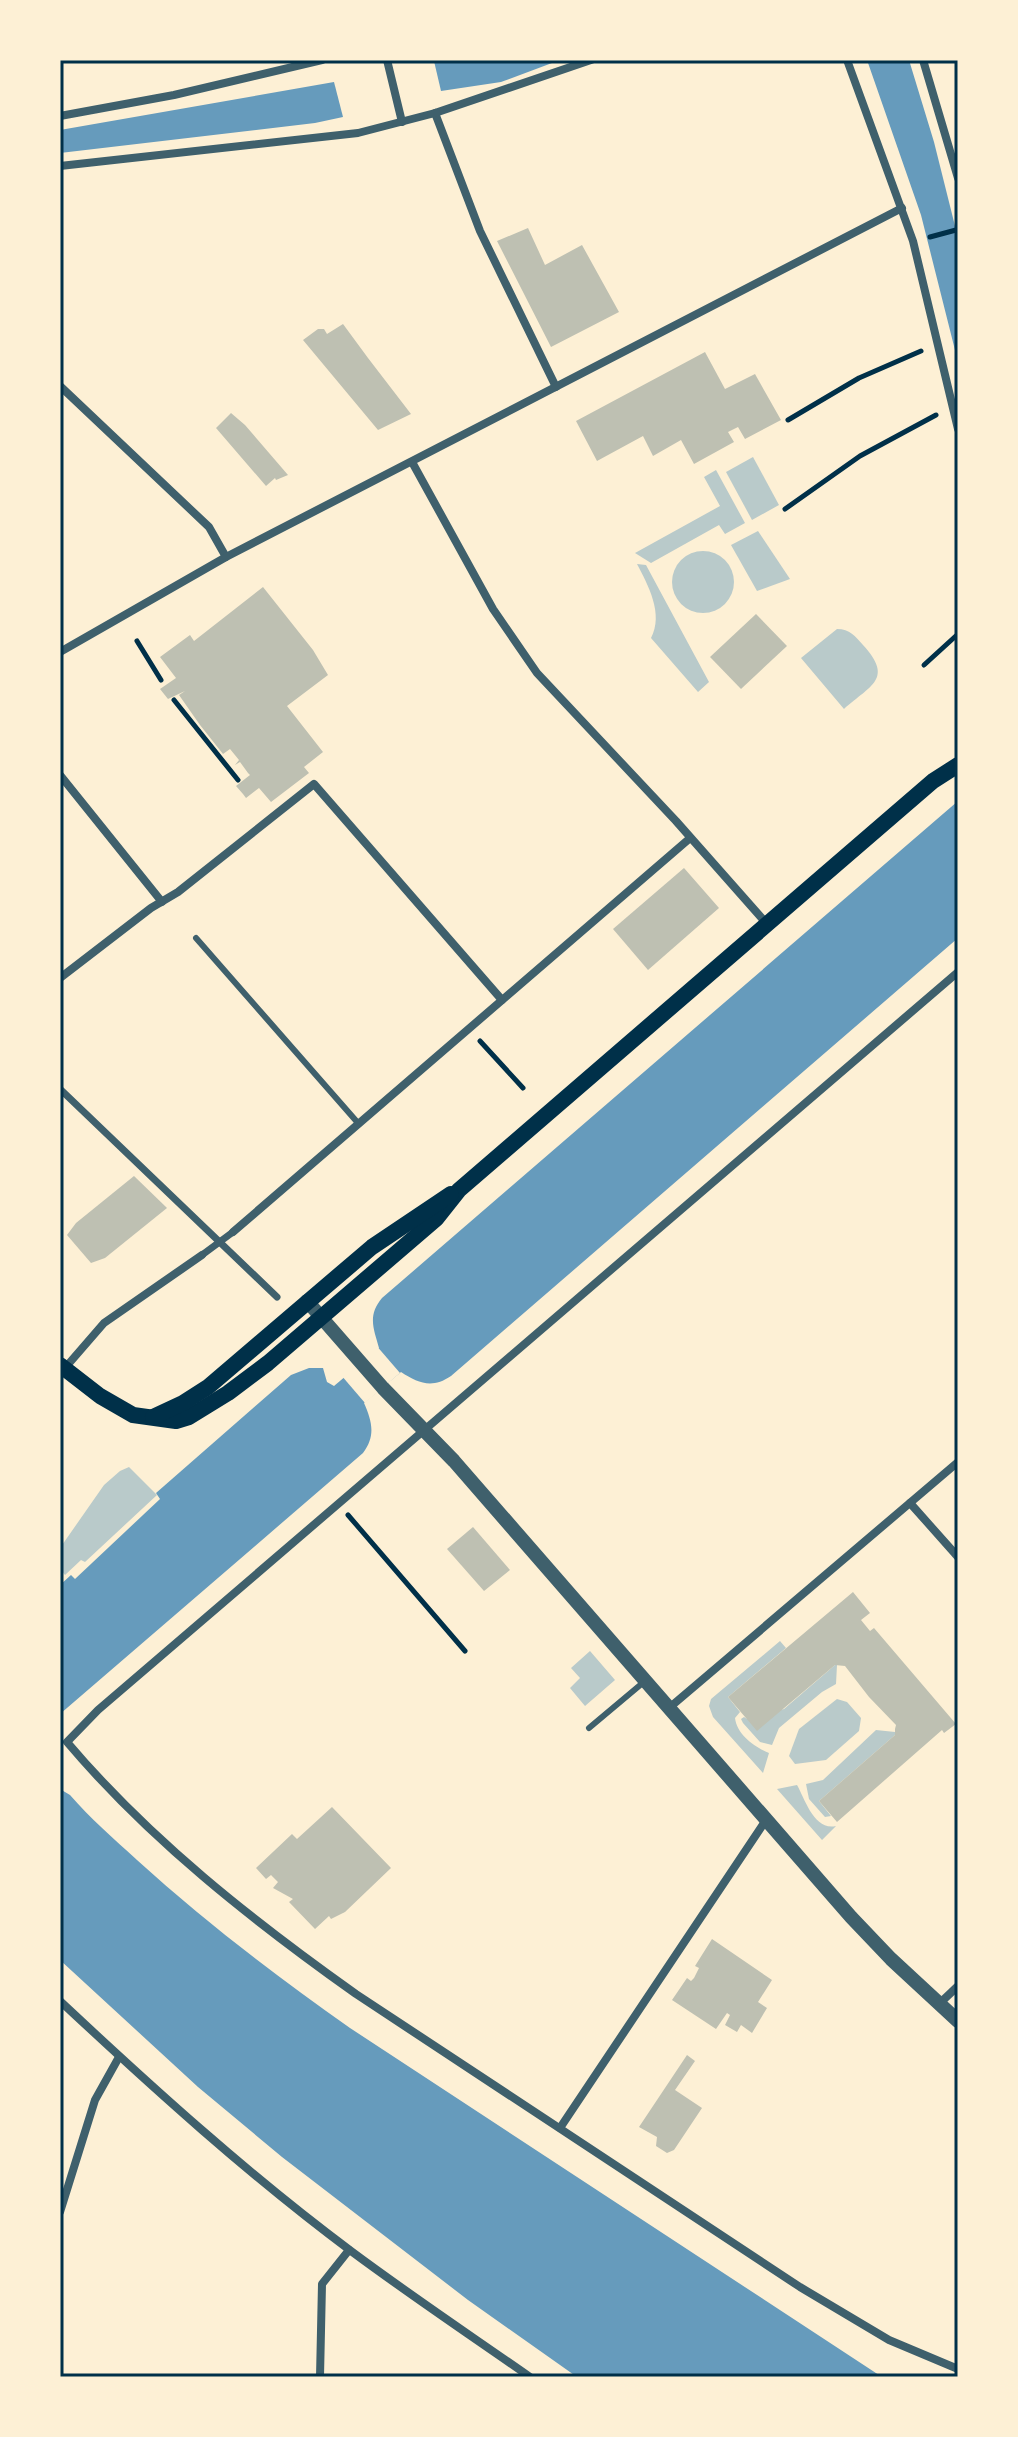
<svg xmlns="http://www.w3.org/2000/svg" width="1018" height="2437" font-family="'Work Sans',sans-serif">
	<rect width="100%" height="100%" fill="#fdf0d5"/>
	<g fill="#b9caca">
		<polygon points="753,457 779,505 752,520 726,472"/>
		<polygon points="716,470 745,523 725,534 719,525 651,563 635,553 720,506 704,477"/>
		<polygon points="758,531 790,579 757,591 731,545"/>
		<circle cx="703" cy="582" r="31"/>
		<path d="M637,564L646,565L709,682L698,692L651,638C664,614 648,585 637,564Z"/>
		<path d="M837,629C850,629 855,636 863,645C894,679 871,685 844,709L801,658Z"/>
		<polygon points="129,1467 157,1495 85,1562 81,1560 65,1575 60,1569 60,1548 104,1485 120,1471"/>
		<path d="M780,1641L786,1648L728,1697L740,1712L735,1718C737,1735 755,1747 769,1753L763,1773L713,1717L709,1706L711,1699Z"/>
		<polygon points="590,1651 615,1680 585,1706 570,1688 580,1678 571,1668"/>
		<polygon points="835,1665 837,1665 836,1684 822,1692 779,1728 772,1745 760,1742 743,1723 741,1719 744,1717 747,1719 784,1709"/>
		<polygon points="837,1699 847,1702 861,1718 859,1731 826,1760 795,1764 789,1756 799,1729"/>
		<polygon points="876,1730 895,1732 895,1735 819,1801 831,1816 825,1817 809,1799 806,1784 823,1780"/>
		<path d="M797,1785C805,1799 814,1831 836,1826L822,1840L777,1789Z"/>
	</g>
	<g fill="#669bbc">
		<polygon points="437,60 560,60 501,82 441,91 434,61"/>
		<polygon points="867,60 909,60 934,142 958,238 958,362 921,215"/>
		<polygon points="334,82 343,117 315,123 60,153 60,130"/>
		<path d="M958,801V938L451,1376C432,1389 418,1383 401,1372L364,1403C372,1421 376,1436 363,1453L60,1714V1585L71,1575L75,1579L160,1499L156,1493L291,1375L309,1368H323L327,1382L334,1386L379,1348C374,1329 367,1316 382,1298Z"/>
		<path d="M60,1789L70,1795C90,1818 114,1839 137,1860C204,1921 276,1976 350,2028L882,2377H577L468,2300L282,2157L198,2087L60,1960Z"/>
	</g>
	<polygon fill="#fdf0d5" points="375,1344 400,1373 365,1403 341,1375"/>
	<g fill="#bec0b2">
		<polygon points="528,228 545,265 582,245 619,312 551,347 497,241"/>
		<polygon points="343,324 368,358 411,414 378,430 303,340 318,329 324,329 327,334"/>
		<polygon points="705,352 725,389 755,374 781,420 745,439 738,427 728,432 734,442 694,464 681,440 653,456 643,436 597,461 576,421"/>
		<polygon points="231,413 245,425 288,475 276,480 275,478 266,486 216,428"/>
		<polygon points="263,587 313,650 328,675 287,706 323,752 304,767 309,773 271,802 259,788 246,798 243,794 236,786 250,775 248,773 240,762 235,765 239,760 230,749 223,754 200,725 179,695 185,691 168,699 160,689 176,678 160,657 190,635 194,641"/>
		<polygon points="756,614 787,646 741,689 710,657"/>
		<polygon points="684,868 719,908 648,970 613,929"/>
		<polygon points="134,1176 167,1208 105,1258 91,1263 67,1235 76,1223"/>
		<polygon points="473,1527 510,1570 484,1591 447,1549"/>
		<polygon points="853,1592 870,1613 861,1620 870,1631 874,1628 956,1724 944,1733 942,1730 837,1822 819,1801 895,1735 895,1729 896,1725 869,1697 845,1666 835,1665 757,1731 728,1697"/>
		<polygon points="332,1807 391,1868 345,1912 331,1919 329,1916 315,1929 289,1902 293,1899 273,1888 278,1882 271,1875 266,1879 256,1868 292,1834 297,1839"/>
		<polygon points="712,1939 772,1980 758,2002 767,2008 752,2033 741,2025 737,2032 725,2025 730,2015 727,2013 716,2029 672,2000 687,1978 691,1981 694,1978 699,1968 695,1966"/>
		<polygon points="687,2055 695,2061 675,2090 702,2108 674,2150 667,2153 656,2146 657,2137 639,2127"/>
	</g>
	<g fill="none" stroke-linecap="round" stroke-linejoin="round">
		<g stroke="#003049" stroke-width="5">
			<polyline points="930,237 956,230"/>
			<polyline points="788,420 859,378 921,351"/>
			<polyline points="785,509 860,456 936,415"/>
			<polyline points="137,641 161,680"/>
			<polyline points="924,665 958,634"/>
			<polyline points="174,700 238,780"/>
			<polyline points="480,1041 523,1088"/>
			<polyline points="348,1515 465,1651"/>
		</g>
		<g stroke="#3f606c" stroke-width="6">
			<polyline points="196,938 358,1123"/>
			<polyline points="589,1728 645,1681"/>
		</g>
		<g stroke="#3f606c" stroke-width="7">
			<polyline points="60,1089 277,1297"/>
			<polyline points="202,1255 233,1232"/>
		</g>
		<g stroke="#3f606c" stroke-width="8">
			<polyline points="387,60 402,122"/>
			<polyline points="847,60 913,241 958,429"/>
			<polyline points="923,60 958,178"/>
			<polyline points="435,113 480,231 556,387"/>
			<polyline points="60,116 174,95 322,60"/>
			<polyline points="60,166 358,133 435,113 591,60"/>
			<polyline points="60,386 209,527 226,557"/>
			<polyline points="412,462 493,609 537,673 676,821 767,924"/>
			<polyline points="60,652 226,557 902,208"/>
			<polyline points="60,775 162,902"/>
			<path d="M958,972L98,1710L67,1742C150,1840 252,1920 356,1994L800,2287L889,2340L958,2369"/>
			<polyline points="60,978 151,908 178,892 314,784 502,1000"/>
			<polyline points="233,1232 689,839"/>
			<polyline points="65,1368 104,1323 202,1255"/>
			<polyline points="910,1503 958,1557"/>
			<polyline points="669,1708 958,1462"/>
			<path d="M60,2001C153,2088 249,2175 351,2251C410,2295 470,2335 530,2377"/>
			<polyline points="939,2004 958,1986"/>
			<polyline points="560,2128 766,1820"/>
			<polyline points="60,2212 95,2100 119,2057"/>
			<polyline points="320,2377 322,2284 349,2250"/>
		</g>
		<polyline stroke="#3f606c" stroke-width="14" points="307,1301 383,1388 454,1461 851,1917 891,1959 958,2021"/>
		<g stroke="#003049" stroke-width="16">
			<polyline points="60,1365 100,1396 133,1415 176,1421 189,1417 228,1393 268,1363 436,1219 459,1190 933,781 958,765"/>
			<polyline points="153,1417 183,1403 208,1387 372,1247 451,1194"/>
		</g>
	</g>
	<rect width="1018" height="2437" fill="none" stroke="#fdf0d5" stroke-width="124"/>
	<rect x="62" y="62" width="894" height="2313" fill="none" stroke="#003049" stroke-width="3"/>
</svg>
